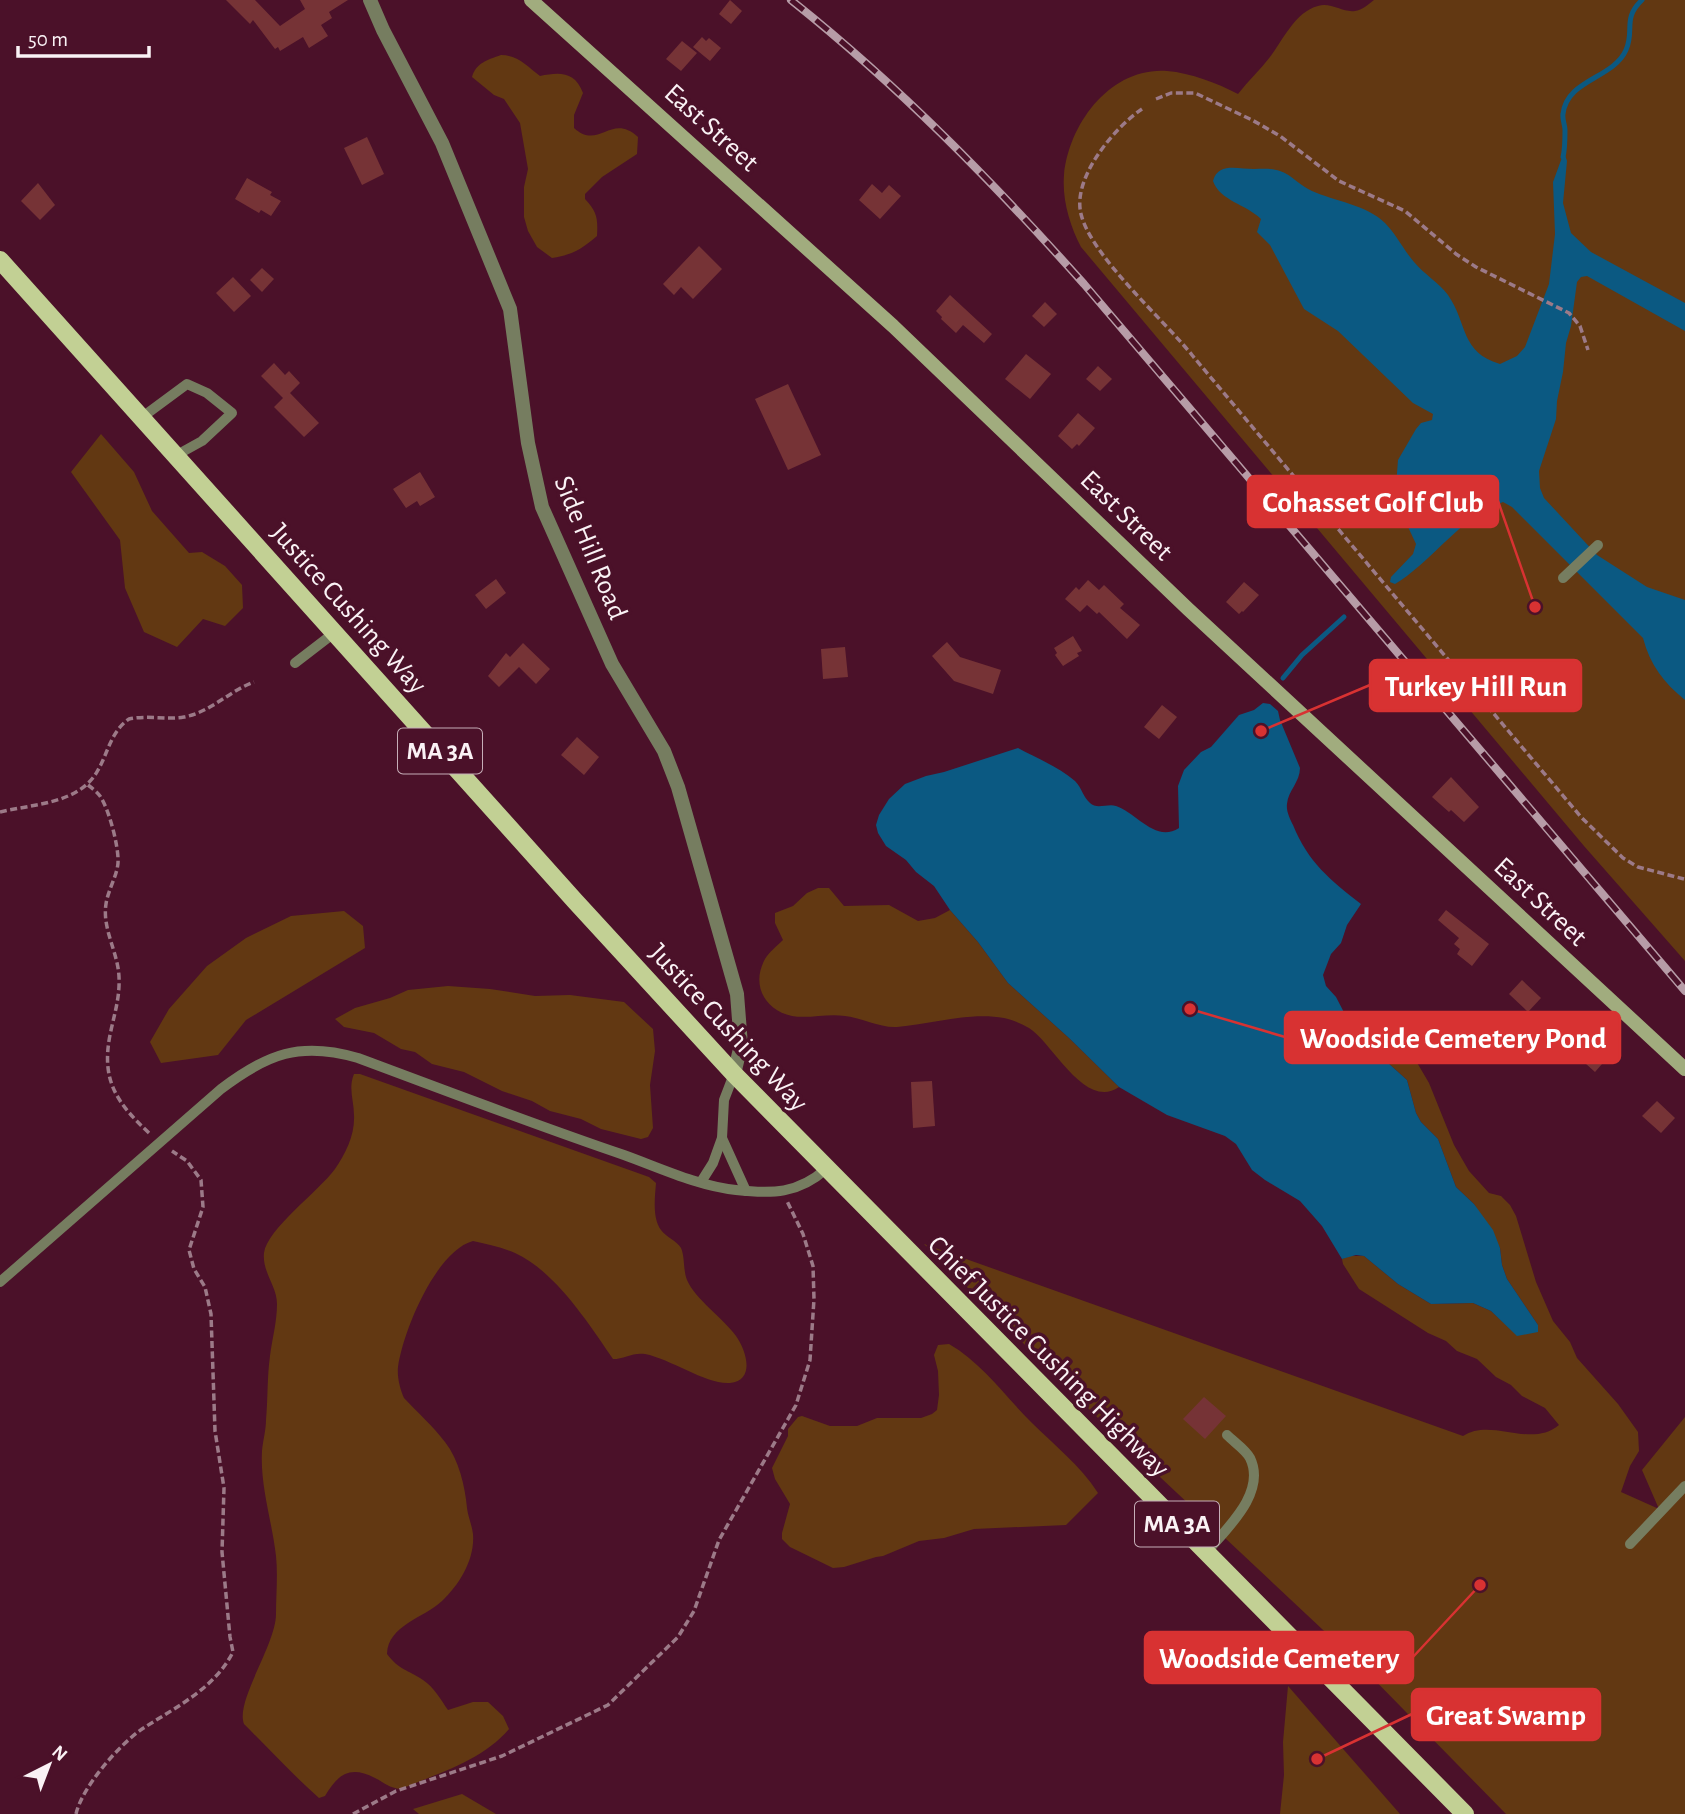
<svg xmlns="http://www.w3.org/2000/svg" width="1685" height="1814" font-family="'Alegreya Sans',sans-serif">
	<rect width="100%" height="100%" fill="#4b1129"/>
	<g fill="#623812">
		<path d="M1374,0H1685V961L1584,846L1081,247C1070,226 1062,200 1064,175C1069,124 1110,67 1167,71C1191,73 1217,83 1238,94C1248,81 1260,70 1270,57C1283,40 1295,12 1318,6C1331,2 1343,13 1355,11C1362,10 1369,4 1374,0Z"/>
		<path d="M501,55C518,55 527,66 540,76C559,72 575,71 583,93L574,115V128C599,151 611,112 638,137L637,154L602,177L585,194V199C597,212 598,218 597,236C582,249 572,255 552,258L537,247L528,231L524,217V187L528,169L520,123L504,99L494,95L472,77C476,63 487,60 501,55Z"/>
		<polygon points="101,434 134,472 152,511 189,553 202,552 225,566 242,585 243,608 225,626 203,619 177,647 144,632 125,588 120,540 71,472"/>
		<path d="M818,888H829L844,906L889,905L918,921L935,918L950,910L978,942L1008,983L1069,1038L1119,1087C1085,1111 1052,1042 1029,1028C1022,1024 1011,1019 1004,1018C969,1012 932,1024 897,1027C880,1028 862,1018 845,1016C828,1013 809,1019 792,1016C764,1010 751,984 765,959C769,952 777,946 783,940L775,923V913L793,906L807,893Z"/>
		<polygon points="344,911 363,926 365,948 246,1020 218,1055 161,1063 150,1042 169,1009 207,966 246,938 291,916"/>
		<polygon points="448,986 490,989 535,996 570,995 624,1002 653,1029 655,1051 650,1085 653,1128 648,1137 641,1139 601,1129 581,1119 550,1111 532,1101 502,1091 464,1072 432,1064 415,1052 401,1049 374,1033 344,1027 335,1019 355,1008 390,998 408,990"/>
		<path d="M1369,1033H1382L1394,1037L1409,1049L1429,1083L1454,1145L1469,1171L1489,1193L1501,1196L1510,1205L1516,1216L1536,1282L1553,1321L1570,1342L1577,1358L1618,1404L1638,1432L1639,1451L1630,1466L1621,1492L1659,1509L1642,1470L1685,1417V1814H1506L1354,1659L1112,1432L924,1244L1463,1436C1492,1417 1530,1449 1559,1425L1545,1408L1522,1396L1511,1385L1496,1377L1477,1359L1457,1351L1446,1341L1428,1333L1359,1289L1343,1264L1342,1259L1350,1256H1364L1398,1284L1431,1304L1473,1303L1491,1311L1517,1335L1538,1325L1507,1279L1502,1265L1500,1248L1474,1204L1456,1187L1438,1139L1421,1122L1416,1113L1407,1080L1377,1053Z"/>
		<path d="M354,1074H360L649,1177L656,1183C655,1197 652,1218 661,1230C666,1237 677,1241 681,1248C685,1257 683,1270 687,1280C695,1299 724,1319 736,1336C746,1350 756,1380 730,1383C707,1385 671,1359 645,1354C633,1352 624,1359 613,1359C589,1324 555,1271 515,1253C502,1247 486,1244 473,1241C436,1251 403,1331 398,1367C397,1377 400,1389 404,1398C418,1413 433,1426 445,1442C459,1460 465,1486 467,1508C468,1517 472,1525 473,1534C475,1559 460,1584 442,1601C424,1618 388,1625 387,1654C400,1671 407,1669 423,1680C434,1687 441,1700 448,1710L473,1702H488L503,1716L509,1729C482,1761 438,1773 401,1789C389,1788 385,1783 375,1778C350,1765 338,1774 325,1796L319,1798C292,1774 269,1749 244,1724C235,1701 276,1645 276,1614C276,1595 278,1575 276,1556C272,1521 260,1486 262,1451C263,1440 266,1430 266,1420C268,1399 267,1377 270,1356C272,1339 277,1322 277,1304C277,1286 262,1272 264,1253C267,1229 319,1191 335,1169C346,1153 355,1135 354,1115C354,1101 348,1088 354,1074Z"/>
		<path d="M949,1344C982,1363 1004,1395 1031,1422C1054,1445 1080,1465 1098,1493L1066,1525L974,1529L944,1538L919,1541L883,1556L876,1557L844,1567L833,1568L790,1547L782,1539V1533L790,1504L775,1479L772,1468L788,1436V1429L798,1417L802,1416L830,1426H857L877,1418H921L932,1414L937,1410L939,1395L938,1371L934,1355L938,1345Z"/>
		<polygon points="1288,1686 1400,1814 1280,1814 1284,1775 1283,1742"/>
		<polygon points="462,1794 496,1814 419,1814 413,1809"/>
	</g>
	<g fill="#0b5982">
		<path d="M1564,152L1567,161L1563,203L1571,233L1591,252L1685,303V331L1587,276L1581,277L1577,282L1571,326L1566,343L1563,372L1557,401L1556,419L1539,471L1540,488L1544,498L1597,555L1647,587L1685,600V700C1664,683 1650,665 1643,638L1512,507L1503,502C1461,516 1432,562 1395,584L1390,582L1391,577L1413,554L1416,544L1395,499L1398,460L1416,429L1421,423L1432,420L1433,414L1413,403L1338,331L1304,309L1270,245L1257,232L1261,219C1246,204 1220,201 1213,181C1218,162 1238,169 1254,169C1262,169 1272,168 1280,171C1292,175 1300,186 1312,191C1334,201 1367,205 1385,223C1396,234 1403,249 1414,262C1424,274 1438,282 1448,295C1468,324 1460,352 1500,364L1517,356L1525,347L1549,284L1555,234L1553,182Z"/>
		<path d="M1263,703L1270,704L1278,711L1280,720L1300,768C1300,782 1288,791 1287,804C1286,811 1290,819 1293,825C1308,862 1330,880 1361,904L1347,925L1341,943L1331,954L1323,975L1326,986L1336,997L1349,1022L1369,1033L1377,1053L1407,1080L1416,1113L1421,1122L1438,1139L1456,1187L1474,1204L1493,1230L1500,1248L1502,1265L1507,1279L1538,1325V1332L1517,1336L1491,1311L1473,1303L1431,1304L1398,1284L1364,1256L1356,1255L1342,1259L1322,1226L1300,1201L1265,1180L1252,1170L1236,1144L1225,1136L1167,1115L1119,1087L1069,1038L1008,983L978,942L950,910L934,886L916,872L906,860L886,846L878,833L876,825L879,815L889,799L905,784L926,776L944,772L1018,748C1036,758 1059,767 1075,781C1082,788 1083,797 1090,803C1097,810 1108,803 1116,806C1137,813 1155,843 1179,828L1178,786L1184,770L1201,752L1211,747L1239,715L1254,710Z"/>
	</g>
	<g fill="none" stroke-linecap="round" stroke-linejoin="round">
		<g stroke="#0b5982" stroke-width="5">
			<path d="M1563,157C1565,149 1565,139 1565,130C1565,125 1562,119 1563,114C1567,79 1613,79 1626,50C1635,30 1622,19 1642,0"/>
			<polyline points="1283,678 1302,655 1344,617"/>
		</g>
	</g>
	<g fill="#763336">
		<polygon points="226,0 255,0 280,26 305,9 300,0 348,0 329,12 332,18 321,25 328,36 309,48 303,37 280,51 278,47 275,49 253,20 250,24"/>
		<polygon points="730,0 742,11 731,24 719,14"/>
		<polygon points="702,37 706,41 709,38 721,48 710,61 693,47"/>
		<polygon points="682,41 697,53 681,71 666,59"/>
		<polygon points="367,137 384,174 362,185 344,148"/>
		<polygon points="247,178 272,192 270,195 281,201 271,216 261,210 259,213 235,199"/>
		<polygon points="38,183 55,205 40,220 21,201"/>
		<polygon points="872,184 882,193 889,185 901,196 880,219 859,200"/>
		<polygon points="699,246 722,269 693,299 681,287 674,295 663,284"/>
		<polygon points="262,268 274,279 262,292 250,280"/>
		<polygon points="233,277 251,296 234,312 216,293"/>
		<polygon points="950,295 992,334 984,343 963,325 956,333 941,319 942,317 936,311"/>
		<polygon points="1045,302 1057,314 1044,327 1032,316"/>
		<polygon points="1026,354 1051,374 1030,399 1005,379"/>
		<polygon points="274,363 285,375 289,371 300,383 290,393 319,423 304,437 274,407 283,398 261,376"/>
		<polygon points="1098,366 1112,379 1100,391 1086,379"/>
		<polygon points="788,384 821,455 788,470 755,399"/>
		<polygon points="1078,413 1095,428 1079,446 1077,444 1072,449 1058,436"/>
		<polygon points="420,472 435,497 420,506 417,501 406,508 393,489"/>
		<polygon points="496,579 506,593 486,609 475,595"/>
		<polygon points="1088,580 1099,590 1104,585 1124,604 1120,608 1140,625 1127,639 1099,612 1097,614 1087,605 1080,612 1065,599 1076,587 1079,590"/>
		<polygon points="1244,582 1259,595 1243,612 1242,611 1239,614 1226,602"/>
		<polygon points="1073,636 1082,651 1077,653 1079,656 1063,666 1055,655 1057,653 1054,648"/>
		<polygon points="947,642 960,657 1001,670 993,694 954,681 932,656"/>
		<polygon points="523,643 550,669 536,684 519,667 499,687 488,676 506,653 510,657"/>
		<polygon points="845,647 848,677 823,679 821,649"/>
		<polygon points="1162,705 1177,717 1159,739 1144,727"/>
		<polygon points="577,737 599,757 584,775 561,755"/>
		<polygon points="1451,777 1479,807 1464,822 1451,810 1449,812 1432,797"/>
		<polygon points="1446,910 1489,944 1472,966 1457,954 1460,949 1454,944 1459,938 1438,920"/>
		<polygon points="1522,980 1541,998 1528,1012 1509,994"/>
		<polygon points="1589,1039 1609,1056 1595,1072 1576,1055"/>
		<polygon points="932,1081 935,1126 913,1128 911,1082"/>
		<polygon points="1657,1101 1675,1118 1661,1133 1642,1116"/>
		<polygon points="1204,1397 1226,1416 1205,1439 1183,1419"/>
	</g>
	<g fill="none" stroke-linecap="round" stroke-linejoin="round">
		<g stroke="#9c7a88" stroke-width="3.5" stroke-dasharray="7 3.5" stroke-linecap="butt">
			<polyline points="1156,99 1171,93 1195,93 1252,120 1280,136 1339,181 1405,211 1456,254 1476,267 1569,313 1580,326 1588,350"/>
			<path d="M1142,109C1114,128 1072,178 1081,214C1091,256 1163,319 1192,355C1321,509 1451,663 1581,817L1623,858L1638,867L1684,879"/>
			<path d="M88,785C92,788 97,792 100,796C109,809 119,847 118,863C117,876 108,890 106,904C102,929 118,952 119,977C120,998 114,1015 110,1035C101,1081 117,1103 149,1133"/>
			<path d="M0,812C33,804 80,804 98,770C108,753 111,731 129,719C147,715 166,720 184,717C211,712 229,691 254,682"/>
			<path d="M76,1814C82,1787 119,1745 142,1729C176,1707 214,1689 233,1652L230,1637L222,1552L224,1488L215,1431L211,1314L205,1287L194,1269L189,1250L203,1207L201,1180L187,1161L172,1151"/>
			<polyline points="353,1814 396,1791 502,1756 608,1705 678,1637 694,1611 719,1540 796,1405 810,1360 814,1299 813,1266 803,1234 787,1201"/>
		</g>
		<g stroke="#767d60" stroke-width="10">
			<polyline points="141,418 187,384 207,393 232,413 202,441 175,456"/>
			<polyline points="1563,578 1598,545"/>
			<polyline points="295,663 334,633"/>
			<polyline points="722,1138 746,1191"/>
			<polyline points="701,1182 713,1163 722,1138 724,1100 734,1074"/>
			<path d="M0,1282L221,1089C267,1054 300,1041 358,1058C447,1091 535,1125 624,1155C660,1168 698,1186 736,1190C772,1194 798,1194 826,1169"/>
			<polyline points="1630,1544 1685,1486"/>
			<path d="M1206,1553C1226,1529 1267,1493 1250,1458C1246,1450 1234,1442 1227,1435"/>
		</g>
		<polyline stroke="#767d60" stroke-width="14" points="370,0 383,30 442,143 510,309 528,443 542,507 612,664 664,751 678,787 737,994 741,1045 734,1074"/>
		<polyline stroke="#a1ac7e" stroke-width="14" points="531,0 893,326 1188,609 1685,1069"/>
		<polyline stroke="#c2d094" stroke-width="18" points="0,260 575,901 734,1074 1465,1814"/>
		<defs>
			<path id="rail" d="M791,0C898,85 993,182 1084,284L1685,991"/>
		</defs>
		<use href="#rail" stroke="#b79ca7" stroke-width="8"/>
		<use href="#rail" stroke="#4b1129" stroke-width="5" stroke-dasharray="16" stroke-linecap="butt"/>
	</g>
	<g text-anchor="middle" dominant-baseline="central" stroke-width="7" stroke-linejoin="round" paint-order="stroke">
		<g fill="#4b1129" stroke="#c6aeb8" stroke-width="2">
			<rect x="398" y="728.5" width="84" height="45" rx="5"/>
			<rect x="1135" y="1501.5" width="84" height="45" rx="5"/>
		</g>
		<g font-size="26" font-weight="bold" fill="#faf2f5">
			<text x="440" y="751">MA 3A</text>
			<text x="1177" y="1524">MA 3A</text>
		</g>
		<g font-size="28" fill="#faf2f5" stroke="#4b1129">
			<text transform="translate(711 128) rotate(42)">East Street</text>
			<text transform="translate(1126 516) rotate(44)">East Street</text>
			<text transform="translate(590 548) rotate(68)">Side Hill Road</text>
			<text transform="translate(348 609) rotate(48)">Justice Cushing Way</text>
			<text transform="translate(1540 902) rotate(43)">East Street</text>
			<text transform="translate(728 1028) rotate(47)">Justice Cushing Way</text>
			<text transform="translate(1048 1357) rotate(45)">Chief Justice Cushing Highway</text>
		</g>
	</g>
	<path fill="none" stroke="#d83232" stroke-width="2.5" d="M1535 607L1498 501M1261 731L1370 685M1190 1009L1285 1037M1480 1585L1413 1657M1317 1759L1412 1714"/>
	<g fill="#d83232" stroke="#4b1129" stroke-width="2.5">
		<circle cx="1535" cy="607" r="7"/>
		<circle cx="1261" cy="731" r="7"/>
		<circle cx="1190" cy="1009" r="7"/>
		<circle cx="1480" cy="1585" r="7"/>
		<circle cx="1317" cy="1759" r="7"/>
	</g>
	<g fill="#d83232" stroke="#d83232" stroke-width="2.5">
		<rect x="1248" y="476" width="250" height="51" rx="7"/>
		<rect x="1370" y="660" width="211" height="51" rx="7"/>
		<rect x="1285" y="1012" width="335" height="51" rx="7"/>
		<rect x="1145" y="1632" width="268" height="51" rx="7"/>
		<rect x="1412" y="1689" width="188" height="51" rx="7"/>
	</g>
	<g font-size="30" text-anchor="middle" font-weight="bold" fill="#fff">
		<text x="1373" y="512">Cohasset Golf Club</text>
		<text x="1476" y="696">Turkey Hill Run</text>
		<text x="1453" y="1048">Woodside Cemetery Pond</text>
		<text x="1279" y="1668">Woodside Cemetery</text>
		<text x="1506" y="1725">Great Swamp</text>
	</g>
	<g transform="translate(49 1765) rotate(42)" stroke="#4b1129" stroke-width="5" paint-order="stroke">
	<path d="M0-5L12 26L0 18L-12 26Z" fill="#faf2f5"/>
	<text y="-10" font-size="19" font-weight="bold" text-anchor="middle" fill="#faf2f5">N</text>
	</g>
	<path d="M18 46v10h131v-10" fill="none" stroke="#faf2f5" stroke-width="3.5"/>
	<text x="28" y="46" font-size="21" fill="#faf2f5" stroke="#4b1129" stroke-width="5" paint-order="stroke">50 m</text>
</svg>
